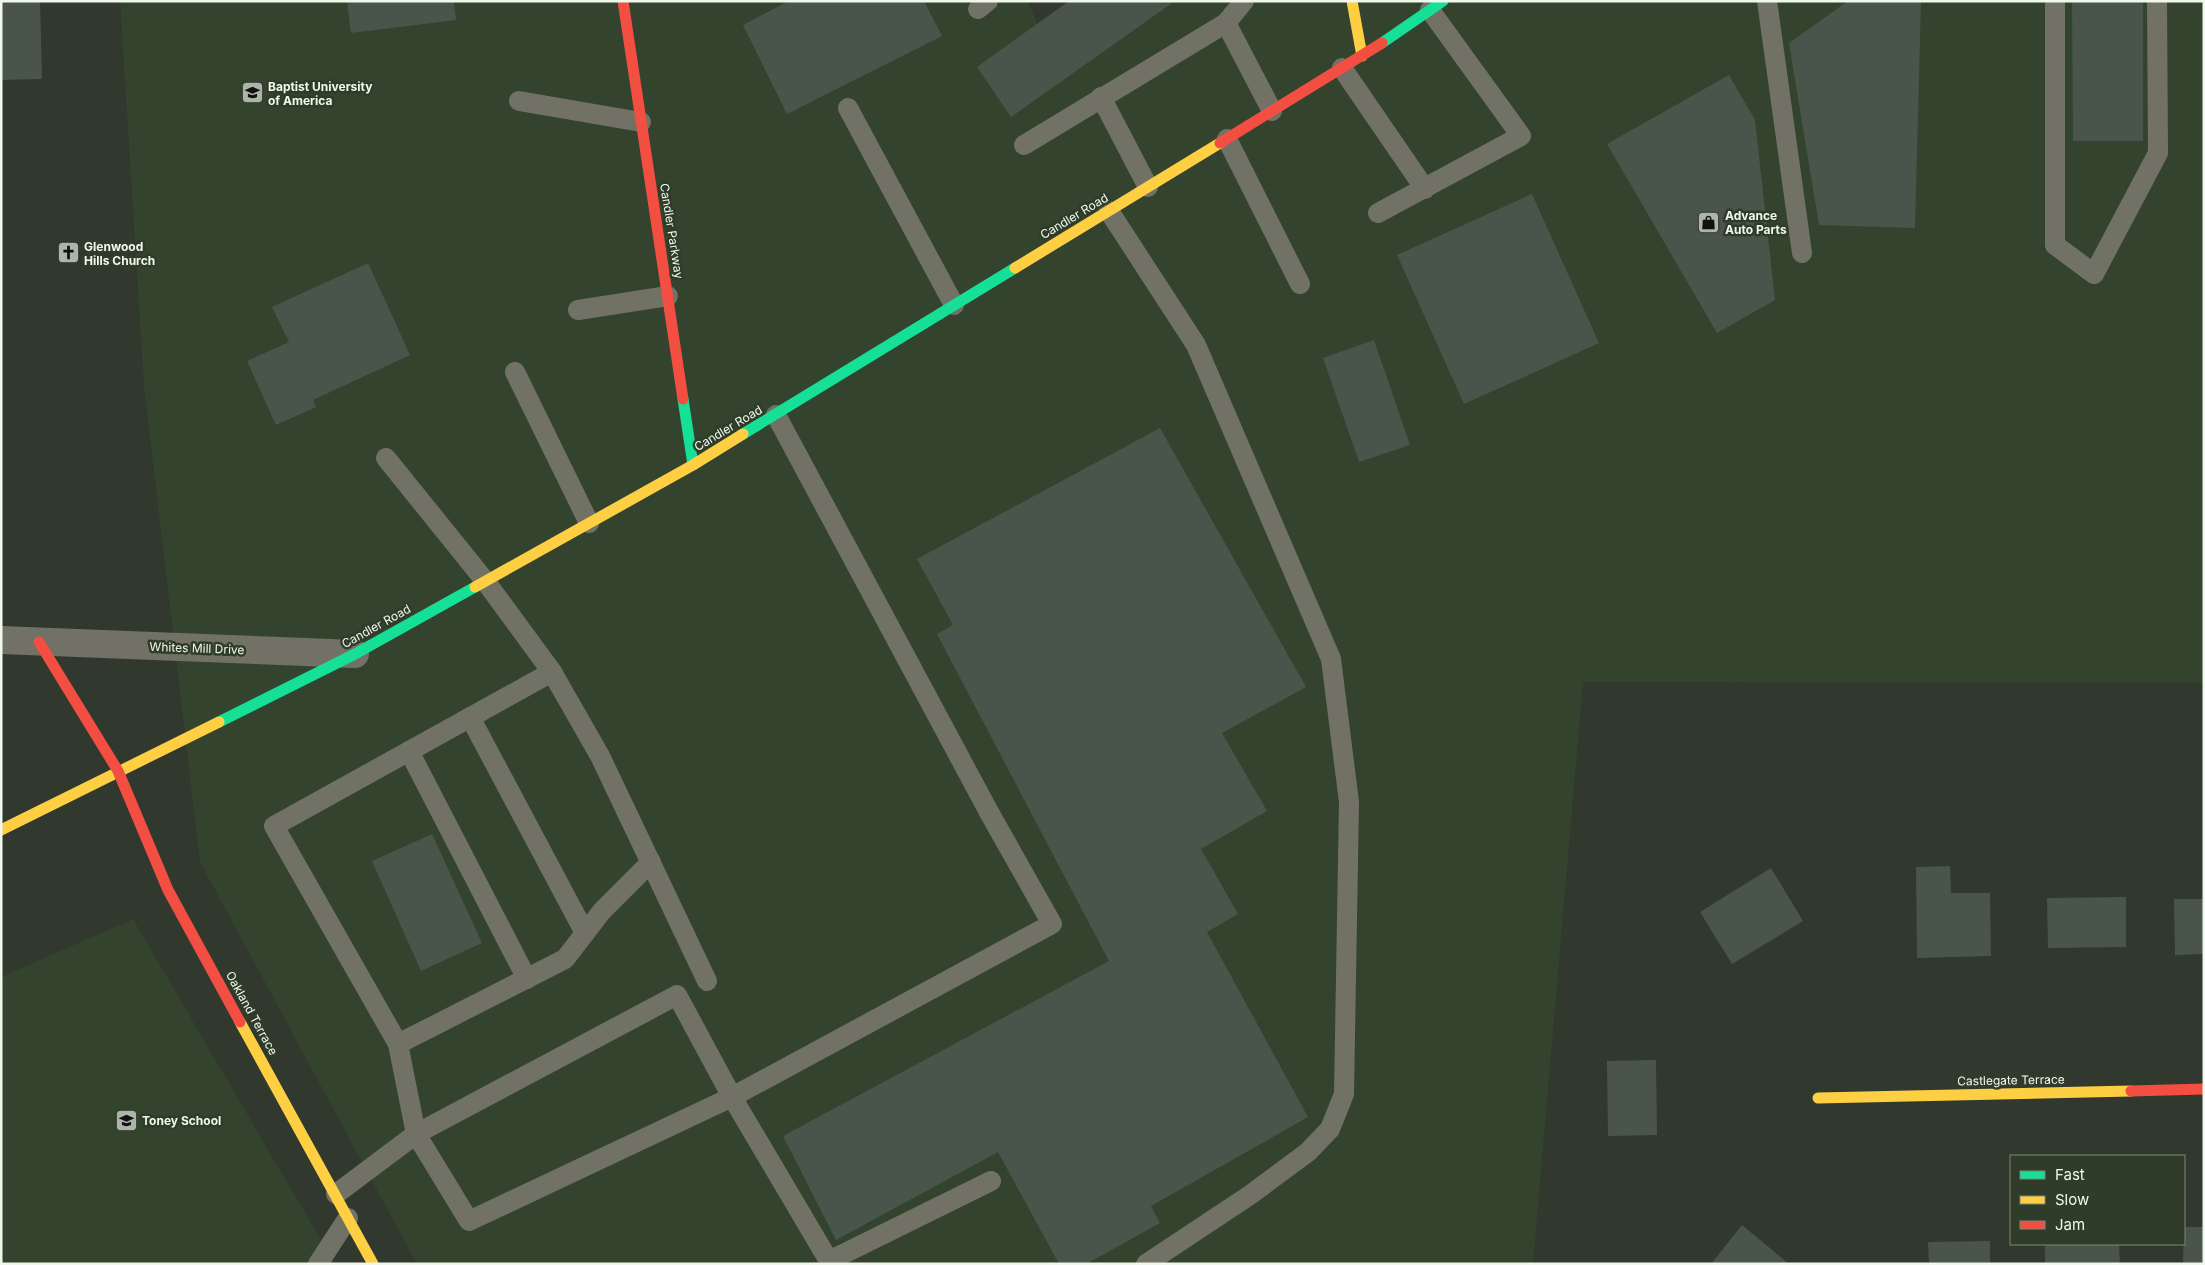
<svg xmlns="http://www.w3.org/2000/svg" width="2205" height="1265" font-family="Inter,sans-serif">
	<rect width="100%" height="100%" fill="#31382e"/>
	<g fill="#34432d">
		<polygon points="120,1 1028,1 1039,28 1071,1 2204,1 2204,683 1583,682 1533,1264 417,1264 200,862 144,386"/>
		<polygon points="133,919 335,1264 1,1264 1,977"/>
	</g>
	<g fill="#49554b">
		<polygon points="1,1 40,1 42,79 1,80"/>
		<polygon points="347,1 454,1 456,20 351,33"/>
		<polygon points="789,1 924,1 942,36 787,114 743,25"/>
		<polygon points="1069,1 1175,1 1011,117 977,67"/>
		<polygon points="1848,1 1921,1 1915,228 1819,225 1789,43"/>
		<polygon points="2072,1 2143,1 2143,141 2073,141"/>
		<polygon points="1729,75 1755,120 1775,300 1717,333 1607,144"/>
		<polygon points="1532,194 1599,343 1464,404 1397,255"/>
		<polygon points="368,263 410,355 313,400 316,407 276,425 247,361 289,342 272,307"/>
		<polygon points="1374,340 1410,445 1359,462 1323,358"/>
		<polygon points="1160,428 1306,687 1222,733 1267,811 1201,849 1238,914 1207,932 1308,1117 1151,1206 1160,1223 1086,1264 1059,1264 998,1152 836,1240 783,1136 1109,961 937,634 953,625 917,559"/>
		<polygon points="432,834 482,943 421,971 372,861"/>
		<polygon points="1950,866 1951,893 1990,893 1991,956 1917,958 1916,867"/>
		<polygon points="1771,868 1803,921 1732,964 1700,912"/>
		<polygon points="2126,897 2126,947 2048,948 2047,898"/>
		<polygon points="2174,899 2204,899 2204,954 2175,955"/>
		<polygon points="1656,1060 1657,1135 1608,1136 1607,1061"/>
		<polygon points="1742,1225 1789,1264 1711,1264"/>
		<polygon points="2184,1227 2204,1227 2204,1264 2183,1264"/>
		<polygon points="1990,1241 1990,1264 1929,1264 1928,1242"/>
		<polygon points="2045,1244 2119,1244 2120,1264 2045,1264"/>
	</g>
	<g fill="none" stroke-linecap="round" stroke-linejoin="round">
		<g stroke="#717265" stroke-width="20">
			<polyline points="1767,1 1802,253"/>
			<polyline points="2055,1 2055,245 2094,274 2158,153 2157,1"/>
			<polyline points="978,9 988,1"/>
			<polyline points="1226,23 1272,111"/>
			<polyline points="1342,68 1425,189"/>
			<polyline points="1101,97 1148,187"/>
			<polyline points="519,101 641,122"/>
			<polyline points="848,108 954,305"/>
			<polyline points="1227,139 1300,284"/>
			<polyline points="1024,145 1226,23 1244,1"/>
			<polyline points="1109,211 1196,345 1331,659 1349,802 1344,1094 1330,1129 1308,1152 1250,1195 1146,1264"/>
			<polyline points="1378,213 1521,136 1430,10"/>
			<polyline points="578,310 668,296"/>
			<polyline points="515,372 589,523"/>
			<polyline points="386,458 486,582 552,672 600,756 707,981"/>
			<polyline points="552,672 274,826 398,1044 416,1134 469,1221 732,1097 1052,924 990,814 776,415"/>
			<polyline points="470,717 585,933"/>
			<polyline points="409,751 527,979"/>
			<polyline points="398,1044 565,959 602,911 651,862"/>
			<polyline points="336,1194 416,1134 677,995 732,1097 829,1261 835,1264"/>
			<polyline points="829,1261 991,1181"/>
			<polyline points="318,1264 348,1218"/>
		</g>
		<polyline stroke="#717265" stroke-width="28" points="1,640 355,654"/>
		<g stroke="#16e098" stroke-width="11">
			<polyline points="1382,43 1443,1"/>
			<polyline points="683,399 693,465"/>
			<polyline points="743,434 1015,268"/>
			<polyline points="219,722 355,654 475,587"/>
		</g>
		<g stroke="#ffcf43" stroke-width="11">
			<polyline points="1352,1 1362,56"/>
			<polyline points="1015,268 1220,143"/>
			<polyline points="475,587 693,465 743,434"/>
			<polyline points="1,830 219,722"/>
			<polyline points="240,1022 373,1264"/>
			<polyline points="1818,1098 2131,1091"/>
		</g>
		<g stroke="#f24e42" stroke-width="11">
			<polyline points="623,1 683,399"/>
			<polyline points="1220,143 1382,43"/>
			<polyline points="39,642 118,771 168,890 240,1022"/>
			<polyline points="2131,1091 2204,1089"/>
		</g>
	</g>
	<defs>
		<symbol id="school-square" viewBox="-11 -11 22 22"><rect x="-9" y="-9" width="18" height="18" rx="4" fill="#adb5aa" stroke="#303c2a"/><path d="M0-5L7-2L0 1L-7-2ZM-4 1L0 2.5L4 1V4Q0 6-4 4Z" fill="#111"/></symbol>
		<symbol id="shop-square" viewBox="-11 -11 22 22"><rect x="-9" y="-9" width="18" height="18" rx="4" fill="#adb5aa" stroke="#303c2a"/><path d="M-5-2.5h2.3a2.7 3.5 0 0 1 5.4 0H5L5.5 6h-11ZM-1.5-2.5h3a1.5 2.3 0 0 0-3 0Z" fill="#111"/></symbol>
		<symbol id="church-square" viewBox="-11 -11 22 22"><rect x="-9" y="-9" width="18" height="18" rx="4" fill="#adb5aa" stroke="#303c2a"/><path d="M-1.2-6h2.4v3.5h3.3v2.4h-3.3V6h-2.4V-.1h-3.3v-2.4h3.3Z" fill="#111"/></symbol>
	</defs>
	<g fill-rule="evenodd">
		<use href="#school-square" x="240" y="80" width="25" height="25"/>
		<use href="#shop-square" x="1696" y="210" width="25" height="25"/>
		<use href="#church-square" x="56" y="240" width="25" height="25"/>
		<use href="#school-square" x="114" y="1108" width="25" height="25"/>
	</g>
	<g text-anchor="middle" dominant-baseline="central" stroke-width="5" stroke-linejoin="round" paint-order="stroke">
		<g font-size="12" font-weight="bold" fill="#f0f8ec" stroke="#303c2a" text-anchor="start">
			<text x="268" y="86">Baptist University<tspan x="268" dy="14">of America</tspan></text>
			<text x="1725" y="215">Advance<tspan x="1725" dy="14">Auto Parts</tspan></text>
			<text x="84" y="246">Glenwood<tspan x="84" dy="14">Hills Church</tspan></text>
			<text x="142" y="1120">Toney School</text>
		</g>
		<g font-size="12" fill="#f0f8ec" stroke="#303c2a">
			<text transform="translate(1074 216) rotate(-31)">Candler Road</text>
			<text transform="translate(672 231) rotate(81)">Candler Parkway</text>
			<text transform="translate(728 428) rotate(-31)">Candler Road</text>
			<text transform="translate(376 626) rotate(-29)">Candler Road</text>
			<text transform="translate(197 648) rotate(2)">Whites Mill Drive</text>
			<text transform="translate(252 1013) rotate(61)">Oakland Terrace</text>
			<text transform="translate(2011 1080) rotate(-1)">Castlegate Terrace</text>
		</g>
	</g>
	<rect width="2205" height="1265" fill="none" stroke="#f0f8ec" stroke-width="5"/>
	<rect x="2010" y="1155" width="175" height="90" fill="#303c2a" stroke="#7d8778"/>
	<rect x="2020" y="1171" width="25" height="8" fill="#16e098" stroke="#7d8778"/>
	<text x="2055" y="1180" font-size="15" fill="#f0f8ec">Fast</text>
	<rect x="2020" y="1196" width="25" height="8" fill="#ffcf43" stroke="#7d8778"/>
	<text x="2055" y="1205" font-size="15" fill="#f0f8ec">Slow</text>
	<rect x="2020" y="1221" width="25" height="8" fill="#f24e42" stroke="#7d8778"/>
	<text x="2055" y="1230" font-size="15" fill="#f0f8ec">Jam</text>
</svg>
